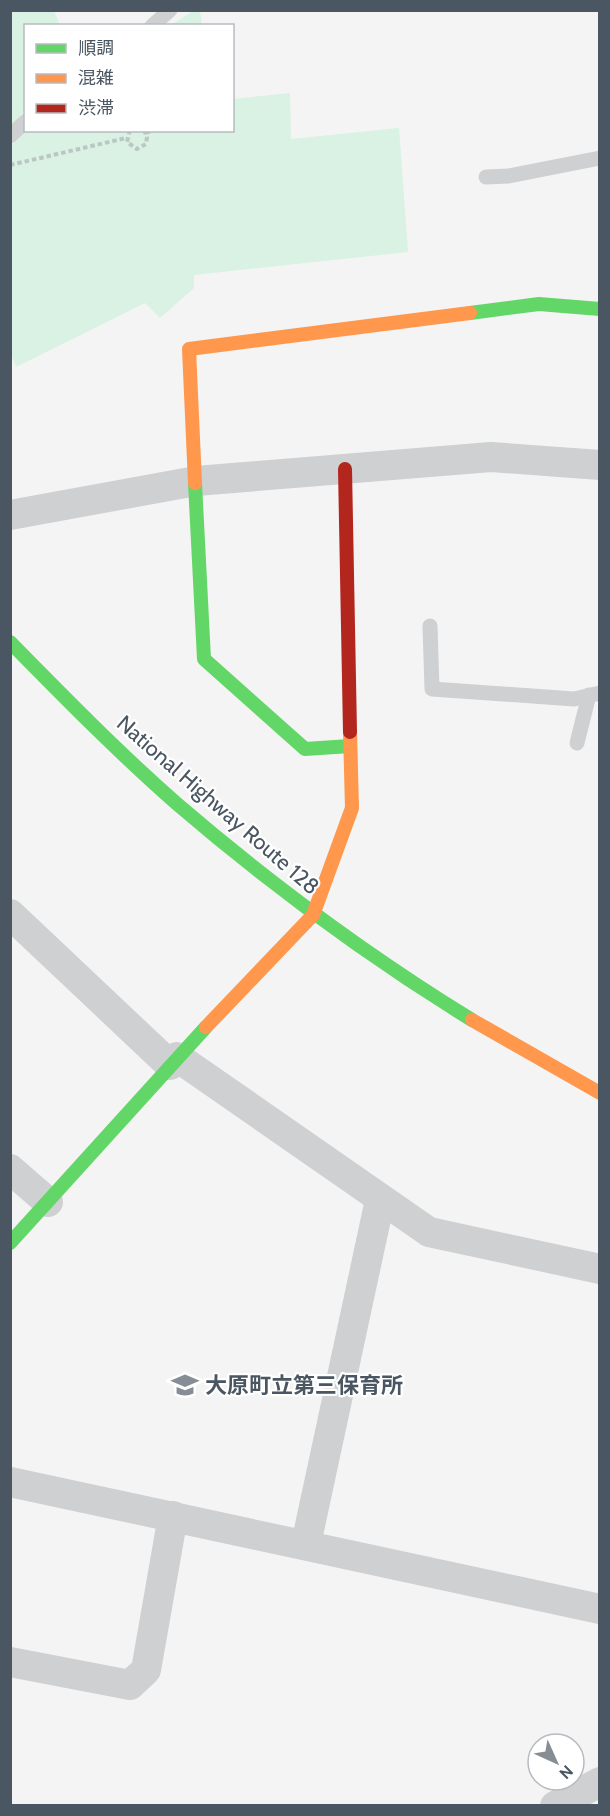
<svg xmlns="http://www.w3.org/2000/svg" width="610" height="1816" font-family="Cabin,'Noto Sans JP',sans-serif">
	<rect width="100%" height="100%" fill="#f4f4f4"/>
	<g fill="#d9f2e3">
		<polygon points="11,11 54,11 60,25 26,26 25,110 11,126"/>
		<polygon points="193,11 200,11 202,25 171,25"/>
		<polygon points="290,93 291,139 399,128 408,252 194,275 194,288 160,318 145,303 16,367 10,351 10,147 26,130 232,130 233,99"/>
	</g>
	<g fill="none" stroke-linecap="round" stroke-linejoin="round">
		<g stroke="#bcc7c4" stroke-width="4" stroke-dasharray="4.5 3" stroke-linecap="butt">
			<polyline points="130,130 127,142 137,149 146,144 147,137 144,130"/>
			<polyline points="146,133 154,130"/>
			<polyline points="10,165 126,138"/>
		</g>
		<g stroke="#ced0d2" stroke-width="15">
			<polyline points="152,26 170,10"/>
			<polyline points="10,136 26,121"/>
			<polyline points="486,177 509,176 600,158"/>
			<polyline points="430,626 432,689 574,699 600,693"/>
			<polyline points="577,743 589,695"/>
		</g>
		<g stroke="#ced0d2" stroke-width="30">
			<polyline points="10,515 196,481 491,457 600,465"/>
			<polyline points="10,914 170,1065"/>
			<polyline points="177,1057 429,1232 600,1269"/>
			<polyline points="10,1169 48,1202"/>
			<polyline points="10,1482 600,1609"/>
			<polyline points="306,1544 380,1200"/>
			<polyline points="10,1662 130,1685 146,1670 173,1516"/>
			<polyline points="555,1806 600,1782"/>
		</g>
		<g stroke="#63d668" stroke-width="14">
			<polyline points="470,313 539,304 600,309"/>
			<polyline points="195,483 204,659 305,749 350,746"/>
			<path d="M10,642C64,697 118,752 176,803C269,883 368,956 472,1020"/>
			<polyline points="10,1243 206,1027"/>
		</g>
		<g stroke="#ff974d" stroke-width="14">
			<polyline points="195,483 189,349 470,313"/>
			<polyline points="472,1020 600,1093"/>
			<polyline points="206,1027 313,915 352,808 350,732"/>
		</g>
		<polyline stroke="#b3261e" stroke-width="14" points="345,469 350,732"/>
	</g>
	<defs>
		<symbol id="school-bare" viewBox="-9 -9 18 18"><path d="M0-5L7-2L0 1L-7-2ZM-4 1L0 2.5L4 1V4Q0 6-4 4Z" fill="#868d94" stroke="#fff" stroke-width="2.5" paint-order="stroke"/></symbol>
	</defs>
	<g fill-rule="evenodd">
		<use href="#school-bare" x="166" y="1366" width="38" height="38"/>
	</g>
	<g text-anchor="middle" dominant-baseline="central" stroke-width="4.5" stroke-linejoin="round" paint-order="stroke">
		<g font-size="22" fill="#4a5661" stroke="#fff">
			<text transform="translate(218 805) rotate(41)">National Highway Route 128</text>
		</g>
		<g font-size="22" font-weight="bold" fill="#4a5661" stroke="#fff" text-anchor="start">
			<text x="205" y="1385">大原町立第三保育所</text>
		</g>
	</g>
	<rect width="610" height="1816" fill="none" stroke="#4a5661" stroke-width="24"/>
	<rect x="24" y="24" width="210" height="108" fill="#ffffff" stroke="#b7bbc0" stroke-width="1.5"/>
	<rect x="36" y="44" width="30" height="9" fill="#63d668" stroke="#b7bbc0" stroke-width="1.5"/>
	<text x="78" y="54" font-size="18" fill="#4a5661">順調</text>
	<rect x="36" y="74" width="30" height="9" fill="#ff974d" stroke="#b7bbc0" stroke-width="1.5"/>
	<text x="78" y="84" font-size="18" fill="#4a5661">混雑</text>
	<rect x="36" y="104" width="30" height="9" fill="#b3261e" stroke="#b7bbc0" stroke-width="1.5"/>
	<text x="78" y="114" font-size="18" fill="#4a5661">渋滞</text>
	<g transform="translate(556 1762) rotate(135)"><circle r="28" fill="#ffffff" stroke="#b7bbc0" stroke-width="1.5"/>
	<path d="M0-4.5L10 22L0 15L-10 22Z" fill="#868d94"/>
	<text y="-9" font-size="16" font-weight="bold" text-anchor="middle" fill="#4a5661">N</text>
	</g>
</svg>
